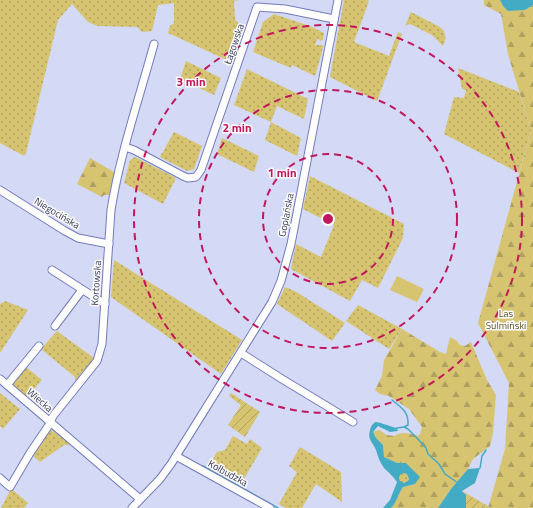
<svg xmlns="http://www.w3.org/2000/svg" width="533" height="508" font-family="'Titillium Web',sans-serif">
	<defs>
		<pattern id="grass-dots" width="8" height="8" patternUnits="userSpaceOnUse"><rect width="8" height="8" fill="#d6c471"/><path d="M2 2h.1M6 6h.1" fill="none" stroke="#aea060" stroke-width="1.8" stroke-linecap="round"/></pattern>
		<pattern id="forest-firs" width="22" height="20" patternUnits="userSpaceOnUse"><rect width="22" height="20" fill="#d6c471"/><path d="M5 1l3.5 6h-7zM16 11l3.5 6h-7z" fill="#aea060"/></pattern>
		<pattern id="garden-furrows" width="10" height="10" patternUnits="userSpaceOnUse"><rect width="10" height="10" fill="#d6c471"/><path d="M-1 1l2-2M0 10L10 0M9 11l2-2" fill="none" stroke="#aea060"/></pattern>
	</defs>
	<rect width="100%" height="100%" fill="#d4d9f6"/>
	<g fill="url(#grass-dots)">
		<polygon points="0,0 239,0 234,1 235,19 239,24 227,60 168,33 170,26 174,23 174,3 158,5 152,31 142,32 137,27 98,26 88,22 72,4 58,20 26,153 24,156 0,143"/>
		<polygon points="344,0 367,0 369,1 354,42 389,56 398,32 402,34 377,101 330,77"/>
		<path d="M411,12L440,27C446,32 447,39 443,46L432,35L410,24L405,26Z"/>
		<polygon points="274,14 310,26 324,33 323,40 320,41 318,38 315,45 323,45 322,52 315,76 292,65 291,68 253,52 263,22"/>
		<polygon points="186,61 221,78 214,95 180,79"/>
		<polygon points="458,68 519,92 531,131 519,173 444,134 454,97 464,98 466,90 462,89"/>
		<polygon points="247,69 308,99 304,119 277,106 271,122 301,138 297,156 265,140 271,122 234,105"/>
		<polygon points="174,132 202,146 194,169 187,171 160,157"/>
		<polygon points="222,138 259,156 254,172 217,154"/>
		<polygon points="135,157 176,178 163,204 124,183 130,160"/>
		<polygon points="310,176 404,224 403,238 378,288 362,280 350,301 291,269 296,244 321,257 334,225 303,209"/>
		<polygon points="114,260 242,340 221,374 111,297"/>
		<polygon points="285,287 295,291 345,323 332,341 277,304"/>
		<polygon points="5,301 28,310 0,353 0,304"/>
		<polygon points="358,305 402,329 389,349 346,321"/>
		<polygon points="57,331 94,358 75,384 75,377 41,349"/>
		<polygon points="26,367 42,380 26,398 13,387 13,382"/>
		<polygon points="0,393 20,409 3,429 0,426"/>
		<polygon points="52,430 70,444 69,445 64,445 40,462 33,456 42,438 50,431"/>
		<polygon points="233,436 247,444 250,439 262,448 244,479 240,480 210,464 217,452 225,450"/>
		<polygon points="300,447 341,472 342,502 316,484 302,508 286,508 279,504 297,472 289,466"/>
		<circle cx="404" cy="478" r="5"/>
		<polygon points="16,484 13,490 28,503 24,508 1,508 11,489"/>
	</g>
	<g fill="url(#forest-firs)">
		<polygon points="484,0 500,0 503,6 525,10 533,5 533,508 488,508 505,449 509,383 478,323 531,131 508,54 501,14 484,5"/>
		<polygon points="90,158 114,172 115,177 109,195 104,195 102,197 77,184"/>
		<path d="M402,329L440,352L446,354L450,337L457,341L460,345L465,346L471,342L487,380L496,395L493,433L490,446L473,459L468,469L451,489L438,508H391C397,502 398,494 403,487L415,484L406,463H397L384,457L383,445L376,438L373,432L379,430L387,435L394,436C402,431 409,433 418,436L420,434L422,427L409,409L389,396L380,394L375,390L382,376L384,360Z"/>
	</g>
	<polygon fill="#d6c471" points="397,276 424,289 417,302 390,290"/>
	<g fill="url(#garden-furrows)">
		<polygon points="231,393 260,412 245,437 228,425 241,405 229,396"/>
		<polygon points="462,491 488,506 488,508 466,508 466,495"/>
	</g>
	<g fill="#44abc4" fill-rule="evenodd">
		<polygon points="500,0 533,0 533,5 525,10 508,11 503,6"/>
		<path d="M375,422C380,422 392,427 397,428L398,431L390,432L378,426L373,432L376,438L383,445L384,457L397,463H406L420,477L415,484L403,487C398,494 397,502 391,508H383L390,500L397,482C393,476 389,473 384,468C380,462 378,457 376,450C373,442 367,440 370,430C371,426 372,425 375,422ZM403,473L407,474L409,479L408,481L404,483L400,481L399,478L400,475Z"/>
		<polygon points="480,468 475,483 462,491 466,495 466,508 438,508 451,489 468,469"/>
	</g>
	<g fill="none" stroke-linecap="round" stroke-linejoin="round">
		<g stroke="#44abc4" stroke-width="1.5">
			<path d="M392,400C402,408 409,412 408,425L404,427L397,428"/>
			<polyline points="404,427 408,429 416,437 426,448 428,454 439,464 445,474 458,483"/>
			<polyline points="203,466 278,508"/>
			<polyline points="480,468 482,456 486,450"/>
		</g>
		<defs>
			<g id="minor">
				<polyline points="125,147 134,150 183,176 188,178 196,177 201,170 257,7 285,9 334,19"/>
				<polyline points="0,190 65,231 78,238 109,244"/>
				<polyline points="52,270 105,304"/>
				<polyline points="55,326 82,290"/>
				<polyline points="241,353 282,379 353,422"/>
				<polyline points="0,379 140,499"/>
				<polyline points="7,385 39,346"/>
				<polyline points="176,456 270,508"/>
				<path d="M0,478L10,487L30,453L49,425L53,416L97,361L102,344L111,210C120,154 139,99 154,44"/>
				<polyline points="132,508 160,479 171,464 272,302 281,281 291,244 338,0"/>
			</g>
		</defs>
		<use href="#minor" stroke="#727bbc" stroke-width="9"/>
		<use href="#minor" stroke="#fff" stroke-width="7"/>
	</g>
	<g fill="none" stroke="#c2185b" stroke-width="2" stroke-dasharray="7 5">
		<circle cx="328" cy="219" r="65"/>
		<circle cx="328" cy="219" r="129"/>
		<circle cx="328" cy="219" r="194"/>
	</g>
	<g text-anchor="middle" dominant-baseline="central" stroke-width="3" stroke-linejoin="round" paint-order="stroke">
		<g font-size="10" fill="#343855" stroke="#fcfcfc">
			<text transform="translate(234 44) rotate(-71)">Łagowska</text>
			<text transform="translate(57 213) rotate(31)">Niegocińska</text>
			<text transform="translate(286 215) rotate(-79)">Goplańska</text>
			<text transform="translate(96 283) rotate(-86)">Kortowska</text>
			<text transform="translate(40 400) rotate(41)">Wiecka</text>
			<text transform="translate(228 473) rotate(29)">Kolbudzka</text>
		</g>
		<g font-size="10" fill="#595025" stroke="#fcfcfc">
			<text x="506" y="313">Las<tspan x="506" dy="12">Sulmiński</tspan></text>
		</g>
	</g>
	<circle cx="328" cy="219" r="6" fill="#c2185b" stroke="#fcfcfc" stroke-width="2"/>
	<g font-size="12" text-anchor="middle" font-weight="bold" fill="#c2185b" stroke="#fcfcfc" stroke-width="3" stroke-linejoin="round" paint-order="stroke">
		<text x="191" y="86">3 min</text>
		<text x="237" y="132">2 min</text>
		<text x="282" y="177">1 min</text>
	</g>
</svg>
